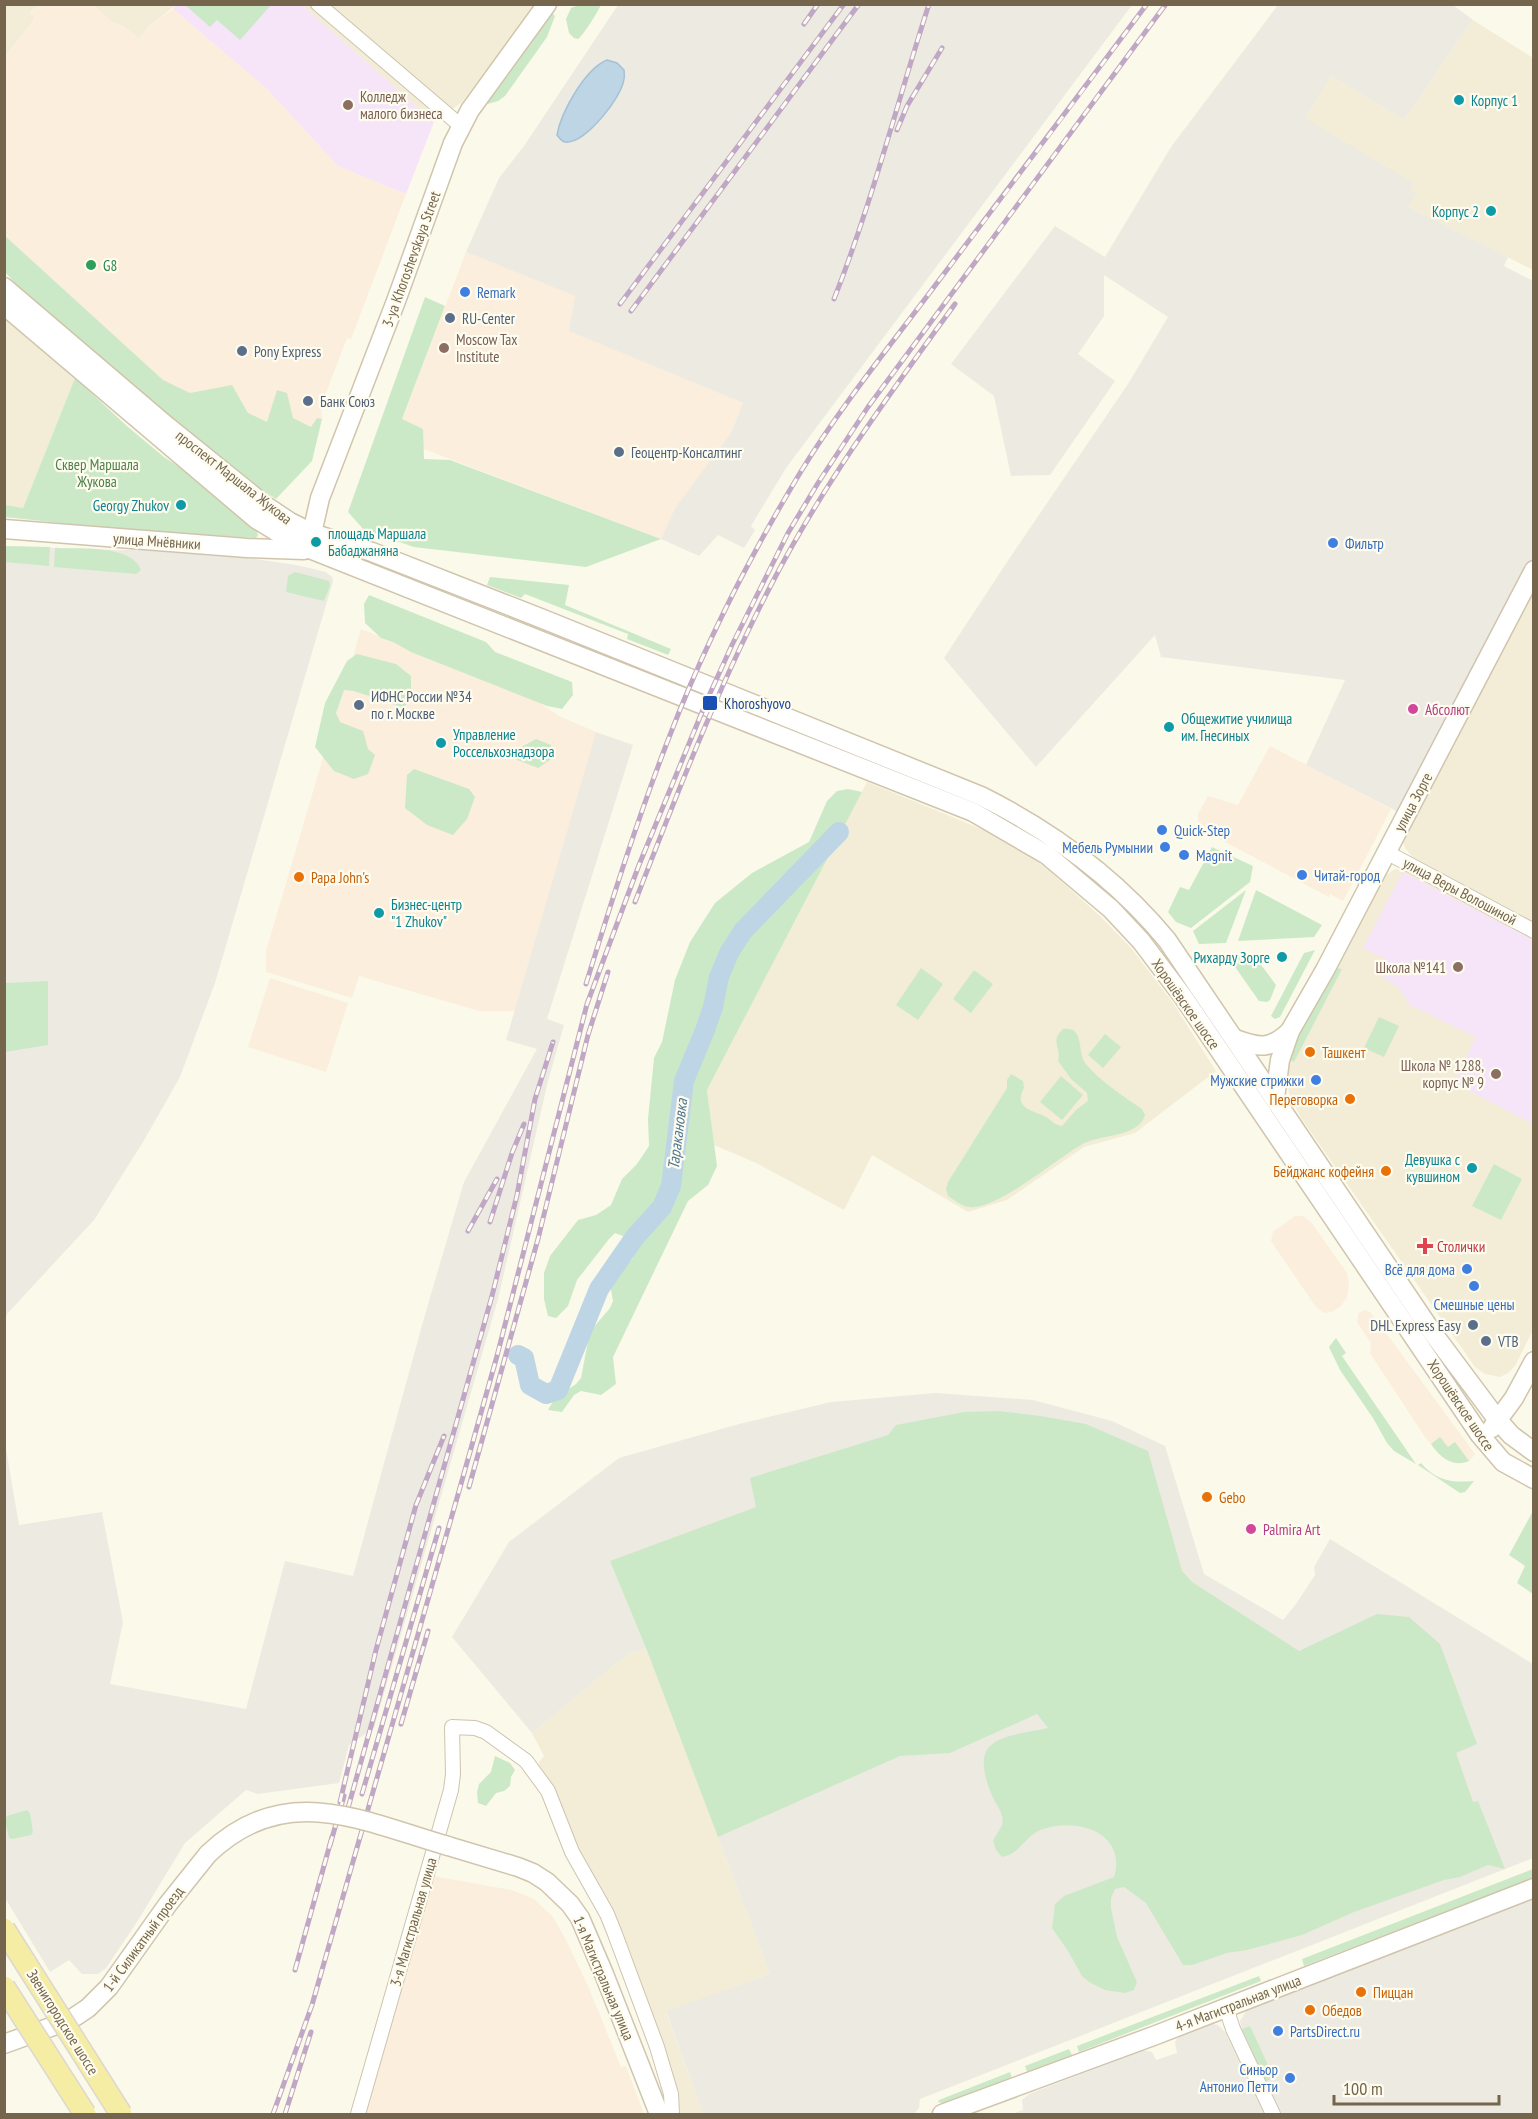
<svg xmlns="http://www.w3.org/2000/svg" width="1538" height="2119" font-family="'PT Sans Narrow',sans-serif">
	<rect width="100%" height="100%" fill="#fbf9e9"/>
	<g fill="#f3edd7">
		<polygon points="5,5 38,5 30,13 35,18 5,57"/>
		<polygon points="93,5 176,5 149,26 139,39 123,26 113,23"/>
		<polygon points="302,5 536,5 461,103 434,122"/>
		<polygon points="1473,20 1533,58 1533,270 1409,207 1411,190 1414,184 1304,118 1331,76 1404,120"/>
		<polygon points="4,317 75,378 22,510 4,517"/>
		<polygon points="1533,591 1533,922 1413,858 1405,848 1403,843 1403,837"/>
		<polygon points="867,782 991,833 1020,848 1050,871 1101,917 1131,948 1173,1003 1216,1071 1135,1133 1084,1147 1007,1200 968,1212 872,1155 844,1210 756,1163 714,1145 707,1090"/>
		<polygon points="1395,869 1406,870 1533,936 1533,1330 1515,1366 1508,1373 1500,1377 1485,1374 1475,1367 1301,1118 1290,1096 1285,1079 1285,1065 1383,877"/>
		<polygon points="646,1648 770,1974 666,2012 703,2114 681,2114 672,2083 577,1854 539,1769 539,1762 544,1756 532,1733 628,1654"/>
	</g>
	<g fill="#fbeedd">
		<polygon points="38,5 93,5 113,23 123,26 139,39 149,26 173,9 266,88 338,166 406,194 351,339 347,338 321,406 322,419 304,435 185,404 5,246 5,57 35,18 30,14"/>
		<polygon points="466,252 575,296 570,331 743,403 731,433 675,508 661,539 395,438"/>
		<polygon points="361,629 530,696 559,716 596,732 515,1011 479,1011 359,976 352,998 266,972 266,951"/>
		<polygon points="1270,746 1391,809 1343,901 1330,894 1329,897 1212,835 1207,837 1198,830 1198,814 1208,796 1238,805"/>
		<polygon points="270,978 348,1003 326,1072 248,1047"/>
		<polygon points="1295,1216 1303,1216 1311,1222 1347,1273 1349,1285 1347,1297 1341,1306 1332,1312 1324,1313 1316,1307 1271,1241 1273,1232"/>
		<polygon points="1364,1310 1370,1312 1375,1318 1475,1454 1469,1461 1456,1463 1447,1460 1438,1453 1425,1437 1370,1353 1371,1343 1357,1322 1358,1314"/>
		<polygon points="433,1876 512,1890 534,1899 553,1917 566,1940 588,1986 621,2067 626,2066 644,2114 364,2114"/>
	</g>
	<g fill="#edeae2">
		<polygon points="618,5 1132,5 786,468 751,526 755,530 744,548 718,535 699,556 661,539 675,508 731,433 743,403 569,331 575,296 466,252 499,178 524,146"/>
		<polygon points="1278,5 1453,5 1473,20 1404,120 1331,76 1305,118 1415,184 1411,190 1417,193 1409,207 1508,257 1504,266 1533,281 1533,558 1400,813 1306,765 1345,680 1161,657 1155,635 1036,767 944,658 1009,559 1128,384 1168,317 1104,275 1104,316 1078,354 1115,381 1050,475 1011,476 994,396 951,364 1055,226 1105,257 1171,147"/>
		<polygon points="5,546 112,550 142,550 255,559 296,565 326,572 332,577 333,581 215,983 180,1077 143,1142 94,1220 7,1314 5,1324"/>
		<polygon points="596,732 633,745 547,1019 564,1025 548,1081 498,1299 374,1728 349,1745 339,1783 258,1794 246,1790 185,1843 137,1922 106,1968 98,1974 82,1974 69,1960 50,1972 5,1898 4,1437 19,1525 102,1512 123,1622 110,1684 246,1709 285,1561 353,1576 426,1311 464,1182 537,1049 506,1040"/>
		<polygon points="936,1393 1033,1400 1112,1421 1165,1446 1204,1574 1283,1620 1296,1604 1315,1575 1314,1567 1330,1539 1533,1664 1533,1858 920,2099 919,2108 914,2114 703,2114 666,2011 770,1974 646,1648 628,1654 532,1733 452,1637 509,1542 619,1458 739,1424 831,1402"/>
		<polygon points="1533,1895 1533,2114 1282,2114 1241,2026 1240,2021 1247,2010"/>
		<polygon points="1208,2023 1218,2025 1225,2032 1264,2114 1012,2114 1023,2110 1022,2100 1029,2094 1143,2050 1152,2052 1156,2060 1177,2053 1175,2042 1178,2037 1184,2033"/>
	</g>
	<g fill="#f6e5f8">
		<polygon points="176,4 302,5 434,122 406,194 338,166 266,88 173,9"/>
		<polygon points="1403,872 1533,940 1533,1124 1454,1083 1476,1037 1410,1005 1399,988 1380,975 1386,959 1363,948"/>
	</g>
	<g fill="#cce9c7">
		<polygon points="185,5 271,5 240,40 217,20 210,27"/>
		<path d="M579,5H601C597,13 584,34 578,39L574,38L569,33L566,19L571,8Z"/>
		<polygon points="552,13 555,16 547,37 505,96 498,101 488,104 487,102"/>
		<polygon points="4,235 163,380 190,393 232,385 248,413 267,422 277,390 287,393 293,418 311,427 317,418 322,419 312,461 276,499 240,475 26,295 5,272"/>
		<polygon points="425,297 445,306 402,419 423,429 424,459 450,460 661,539 586,567 414,547 364,530 348,512"/>
		<polygon points="75,378 128,427 164,457 192,475 257,531 258,536 255,538 115,529 5,517 5,505 23,508"/>
		<polygon points="5,546 50,547 49,566 5,562"/>
		<path d="M55,548C77,549 132,544 141,570L136,574L54,567Z"/>
		<polygon points="295,572 329,581 330,586 324,601 286,592 288,576"/>
		<polygon points="490,577 569,585 565,605 671,649 668,655 627,639 628,634 525,594 521,598 487,585"/>
		<polygon points="369,595 486,642 495,652 572,682 573,695 562,709 547,706 411,652 393,642 381,638 365,623 364,604"/>
		<polygon points="357,654 396,664 411,676 411,696 404,708 354,691 344,690 336,713 340,722 363,731 368,749 375,755 368,774 354,779 334,771 315,747 325,703 347,661"/>
		<polygon points="536,739 551,745 553,758 538,768 512,758 523,746"/>
		<polygon points="414,769 469,789 475,797 467,819 453,835 427,825 405,808 407,775"/>
		<polygon points="848,789 862,792 707,1090 717,1166 708,1185 688,1201 613,1357 616,1384 601,1395 581,1391 574,1395 562,1412 548,1410 555,1398 576,1384 581,1378 589,1336 593,1328 610,1308 613,1301 610,1284 633,1258 634,1249 623,1236 615,1233 609,1239 577,1280 568,1306 556,1318 548,1316 544,1299 544,1273 550,1256 578,1220 596,1215 611,1205 622,1179 637,1164 649,1146 648,1119 654,1058 662,1042 675,980 690,942 715,903 752,873 809,842 827,801 837,791"/>
		<polygon points="1212,847 1253,866 1250,882 1191,928 1176,922 1168,912 1180,887 1189,890"/>
		<polygon points="1246,890 1226,943 1199,944 1193,931"/>
		<polygon points="1256,890 1322,925 1314,937 1238,941"/>
		<polygon points="1315,950 1280,1017 1275,1019 1271,1016 1304,953"/>
		<polygon points="1250,954 1256,958 1276,985 1270,1000 1267,1002 1259,1001 1233,964 1233,961 1238,956"/>
		<polygon points="921,968 943,984 918,1020 896,1005"/>
		<polygon points="1337,968 1342,969 1294,1062 1287,1058 1333,971"/>
		<polygon points="974,970 993,984 971,1013 953,999"/>
		<polygon points="48,981 48,1045 5,1052 5,983"/>
		<polygon points="1379,1017 1399,1026 1384,1057 1364,1048"/>
		<path d="M1063,1029C1086,1026 1076,1052 1086,1064C1100,1081 1123,1096 1142,1109L1145,1115C1139,1138 1098,1134 1081,1145C1056,1159 996,1211 969,1207C962,1206 954,1200 948,1196L946,1189L948,1182L1007,1088V1080L1011,1074L1023,1081L1024,1088C1013,1109 1033,1110 1046,1117C1052,1121 1055,1125 1062,1126L1076,1110L1088,1101L1087,1093L1071,1079L1058,1061C1062,1047 1049,1042 1063,1029Z"/>
		<polygon points="1105,1034 1121,1047 1103,1068 1088,1055"/>
		<polygon points="1061,1076 1083,1095 1062,1120 1040,1102"/>
		<polygon points="1494,1164 1522,1179 1501,1220 1472,1206"/>
		<polygon points="1336,1338 1346,1353 1342,1356 1416,1464 1394,1451 1387,1443 1373,1418 1340,1370 1329,1347"/>
		<path d="M999,1411L1040,1416L1086,1424L1148,1451L1182,1571L1192,1582L1299,1651L1377,1614L1409,1617L1440,1644L1477,1744L1456,1753L1473,1802L1478,1801L1505,1869L1488,1865L1460,1877L1444,1880L1354,1912L1302,1935L1247,1950L1227,1953L1192,1965H1183L1146,1903L1124,1887L1115,1889L1111,1898V1908L1117,1937L1137,1982L1134,1990L1125,1993L1105,1990L1089,1982L1082,1976L1068,1951L1052,1928L1055,1904L1064,1896L1114,1877C1127,1833 1078,1817 1043,1829C1025,1835 1022,1853 1002,1857L996,1850L993,1841C995,1836 1000,1830 1002,1825C1005,1815 997,1806 993,1798C967,1737 999,1738 1048,1728L1037,1714L950,1753L900,1756L718,1837L646,1648L610,1561L756,1507L750,1478L888,1435L896,1425L964,1412Z"/>
		<path d="M1440,1437L1448,1447L1455,1442L1469,1461C1452,1468 1440,1457 1431,1444Z"/>
		<path d="M1421,1463C1436,1481 1452,1483 1474,1481L1465,1492L1460,1493L1418,1465Z"/>
		<polygon points="1533,1511 1533,1594 1517,1583 1525,1566 1509,1555"/>
		<polygon points="495,1756 510,1763 515,1770 511,1777 510,1786 504,1791 496,1793 486,1806 478,1803 477,1792 479,1784 491,1772"/>
		<polygon points="27,1810 30,1813 33,1832 31,1835 12,1839 9,1838 5,1821 7,1816"/>
		<polygon points="1533,1869 1533,1878 1304,1966 1302,1959"/>
		<polygon points="1259,1976 1261,1981 1079,2052 1077,2046"/>
		<polygon points="1250,2026 1274,2078 1266,2081 1242,2029"/>
		<polygon points="1069,2049 1072,2055 1027,2072 1025,2066"/>
		<polygon points="1010,2072 1012,2078 950,2102 945,2104 938,2102 939,2100"/>
	</g>
	<path fill="#bed5e5" stroke="#a4c2d6" stroke-width="1.5" d="M607,60L617,63L624,70C624,73 625,76 624,79C622,97 587,141 568,142C563,143 560,139 557,135C561,112 585,69 607,60Z"/>
	<g fill="none" stroke-linecap="round" stroke-linejoin="round">
		<polyline stroke="#bed5e5" stroke-width="20" points="518,1355 524,1358 530,1385 546,1394 558,1390 599,1289 635,1237 662,1207 671,1186 684,1081 705,1030 713,1007 719,977 729,953 743,931 839,832"/>
		<defs>
			<g id="street">
				<polyline points="318,4 461,126"/>
				<polyline points="1386,852 1534,931"/>
				<polyline points="1226,2008 1233,2029 1273,2114"/>
				<polyline points="358,2114 451,1790 453,1774 452,1727 475,1728 486,1732 526,1761 548,1791 572,1852 607,1914 615,1934 657,2047 671,2094 672,2114"/>
			</g>
			<g id="secondary">
				<path d="M4,287L167,426L266,506L290,522L312,533L372,552L543,619L981,796C1053,832 1116,878 1167,940L1432,1332L1497,1419L1511,1435L1534,1452"/>
				<polyline points="4,305 256,519 297,544 973,812 1047,855 1111,909 1141,941 1184,998 1480,1435 1503,1462 1534,1479"/>
				<polyline points="4,529 247,548 304,550"/>
				<polyline points="310,542 320,498 396,301 453,143 470,110 547,4"/>
				<path d="M1235,1039C1260,1048 1270,1050 1290,1031"/>
				<polyline points="1275,1098 1280,1060 1290,1031 1325,970 1534,570"/>
				<polyline points="1492,1428 1514,1398 1534,1361"/>
				<polyline points="448,1846 518,1867 533,1873 547,1882 570,1904 580,1918 604,1974 659,2114"/>
				<polyline points="4,2044 70,2020 88,2008 109,1987 168,1904 208,1854"/>
				<polyline points="942,2114 1156,2035 1534,1888"/>
			</g>
		</defs>
		<use href="#street" stroke="#cdc4af" stroke-width="16"/>
		<use href="#secondary" stroke="#d0c5ac" stroke-width="21"/>
		<use href="#street" stroke="#fff" stroke-width="14"/>
		<use href="#secondary" stroke="#fff" stroke-width="18"/>
		<defs>
			<g id="rail">
				<polyline points="804,24 818,4"/>
				<polyline points="897,130 907,106 942,48"/>
				<path d="M834,299C872,203 897,103 929,4"/>
				<polyline points="620,304 844,4"/>
				<polyline points="631,311 859,4"/>
				<path d="M635,902C676,796 717,690 769,589C821,487 888,396 955,304"/>
				<path d="M586,984C612,900 638,817 670,735C705,644 750,556 800,473C840,407 890,346 937,283C1007,191 1077,98 1147,4"/>
				<polyline points="490,1222 512,1153 524,1124"/>
				<polyline points="468,1231 497,1179"/>
				<polyline points="469,1487 538,1239 588,1035 608,972"/>
				<polyline points="401,1724 428,1631"/>
				<polyline points="362,1794 439,1528"/>
				<polyline points="340,1802 376,1650 416,1505 444,1436"/>
				<polyline points="348,1808 492,1296 517,1195 535,1099 553,1042"/>
				<polyline points="330,1845 344,1796"/>
				<polyline points="295,1970 332,1837"/>
				<polyline points="273,2114 312,2005 459,1491 497,1356 587,1004 639,865 707,700 732,645 788,533 818,483 868,407 1166,4"/>
				<polyline points="285,2114 311,2032"/>
			</g>
		</defs>
		<use href="#rail" stroke="#bfa7c5" stroke-width="5"/>
		<use href="#rail" stroke="#fefcef" stroke-width="3" stroke-dasharray="9" stroke-linecap="butt"/>
		<defs>
			<path id="secondary-bridge" d="M208,1854C285,1780 361,1821 448,1846"/>
			<g id="primary-bridge">
				<polyline points="4,1929 121,2114"/>
				<polyline points="4,1987 85,2114"/>
			</g>
		</defs>
		<use href="#secondary-bridge" stroke="#d0c5ac" stroke-width="21" stroke-linecap="butt"/>
		<use href="#primary-bridge" stroke="#dbd7d1" stroke-width="24" stroke-linecap="butt"/>
		<use href="#secondary-bridge" stroke="#fff" stroke-width="18"/>
		<use href="#primary-bridge" stroke="#f6eda5" stroke-width="21"/>
	</g>
	<g fill="#0f9aa8" stroke="#fefcef" stroke-width="2">
		<circle cx="1459" cy="100" r="6"/>
		<circle cx="1491" cy="211" r="6"/>
		<circle cx="181" cy="505" r="6"/>
		<circle cx="316" cy="542" r="6"/>
		<circle cx="1169" cy="727" r="6"/>
		<circle cx="441" cy="743" r="6"/>
		<circle cx="379" cy="913" r="6"/>
		<circle cx="1282" cy="957" r="6"/>
		<circle cx="1472" cy="1168" r="6"/>
	</g>
	<g fill="#8d6e63" stroke="#fefcef" stroke-width="2">
		<circle cx="348" cy="105" r="6"/>
		<circle cx="444" cy="348" r="6"/>
		<circle cx="1458" cy="967" r="6"/>
		<circle cx="1496" cy="1074" r="6"/>
	</g>
	<circle fill="#2e9e5b" stroke="#fefcef" stroke-width="2" cx="91" cy="265" r="6"/>
	<g fill="#3f7fe0" stroke="#fefcef" stroke-width="2">
		<circle cx="465" cy="292" r="6"/>
		<circle cx="1333" cy="543" r="6"/>
		<circle cx="1162" cy="830" r="6"/>
		<circle cx="1165" cy="847" r="6"/>
		<circle cx="1184" cy="855" r="6"/>
		<circle cx="1302" cy="875" r="6"/>
		<circle cx="1316" cy="1080" r="6"/>
		<circle cx="1467" cy="1269" r="6"/>
		<circle cx="1474" cy="1286" r="6"/>
		<circle cx="1278" cy="2031" r="6"/>
		<circle cx="1290" cy="2078" r="6"/>
	</g>
	<g fill="#5c6f8a" stroke="#fefcef" stroke-width="2">
		<circle cx="450" cy="318" r="6"/>
		<circle cx="242" cy="351" r="6"/>
		<circle cx="308" cy="401" r="6"/>
		<circle cx="619" cy="452" r="6"/>
		<circle cx="359" cy="705" r="6"/>
		<circle cx="1473" cy="1325" r="6"/>
		<circle cx="1486" cy="1341" r="6"/>
	</g>
	<rect fill="#1a4fb4" stroke="#fefcef" stroke-width="2" x="702" y="695" width="16" height="16" rx="3"/>
	<g fill="#d1479c" stroke="#fefcef" stroke-width="2">
		<circle cx="1413" cy="709" r="6"/>
		<circle cx="1251" cy="1529" r="6"/>
	</g>
	<g fill="#e8710a" stroke="#fefcef" stroke-width="2">
		<circle cx="299" cy="877" r="6"/>
		<circle cx="1310" cy="1052" r="6"/>
		<circle cx="1350" cy="1099" r="6"/>
		<circle cx="1386" cy="1171" r="6"/>
		<circle cx="1207" cy="1497" r="6"/>
		<circle cx="1361" cy="1992" r="6"/>
		<circle cx="1310" cy="2010" r="6"/>
	</g>
	<path fill="#e0444e" stroke="#fefcef" stroke-width="2" d="M1422 1237h6v6h6v6h-6v6h-6v-6h-6v-6h6z"/>
	<g text-anchor="middle" dominant-baseline="central" stroke-width="4.5" stroke-linejoin="round" paint-order="stroke">
		<g font-size="15" fill="#785e54" stroke="#fefcef" text-anchor="start">
			<text x="360" y="96">Колледж<tspan x="360" dy="17">малого бизнеса</tspan></text>
			<text x="456" y="339">Moscow Tax<tspan x="456" dy="17">Institute</tspan></text>
			<text x="1446" y="967" text-anchor="end">Школа №141</text>
			<text x="1484" y="1065" text-anchor="end">Школа № 1288,<tspan x="1484" dy="17">корпус № 9</tspan></text>
		</g>
		<g font-size="15" fill="#0d838f" stroke="#fefcef" text-anchor="start">
			<text x="1471" y="100">Корпус 1</text>
			<text x="1479" y="211" text-anchor="end">Корпус 2</text>
			<text x="169" y="505" text-anchor="end">Georgy Zhukov</text>
			<text x="328" y="533">площадь Маршала<tspan x="328" dy="17">Бабаджаняна</tspan></text>
			<text x="1181" y="718">Общежитие училища<tspan x="1181" dy="17">им. Гнесиных</tspan></text>
			<text x="453" y="734">Управление<tspan x="453" dy="17">Россельхознадзора</tspan></text>
			<text x="391" y="904">Бизнес-центр<tspan x="391" dy="17">"1 Zhukov"</tspan></text>
			<text x="1270" y="957" text-anchor="end">Рихарду Зорге</text>
			<text x="1460" y="1159" text-anchor="end">Девушка с<tspan x="1460" dy="17">кувшином</tspan></text>
		</g>
		<g font-size="15" fill="#75654d" stroke="#fefcef">
			<text transform="translate(411 259) rotate(-70)">3-ya Khoroshevskaya Street</text>
			<text transform="translate(234 477) rotate(38)">проспект Маршала Жукова</text>
			<text transform="translate(157 541) rotate(4)">улица Мнёвники</text>
			<text transform="translate(1413 802) rotate(-62)">улица Зорге</text>
			<text transform="translate(1460 891) rotate(28)">улица Веры Волошиной</text>
			<text transform="translate(1186 1004) rotate(55)">Хорошёвское шоссе</text>
			<text transform="translate(1461 1405) rotate(56)">Хорошёвское шоссе</text>
			<text transform="translate(413 1922) rotate(-74)">3-я Магистральная улица</text>
			<text transform="translate(143 1939) rotate(-54)">1-й Силикатный проезд</text>
			<text transform="translate(604 1978) rotate(67)">1-я Магистральная улица</text>
			<text transform="translate(1238 2003) rotate(-21)">4-я Магистральная улица</text>
			<text transform="translate(63 2022) rotate(58)">Звенигородское шоссе</text>
		</g>
		<g font-size="15" fill="#27864d" stroke="#fefcef" text-anchor="start">
			<text x="103" y="265">G8</text>
		</g>
		<g font-size="15" fill="#366cbe" stroke="#fefcef" text-anchor="start">
			<text x="477" y="292">Remark</text>
			<text x="1345" y="543">Фильтр</text>
			<text x="1174" y="830">Quick-Step</text>
			<text x="1153" y="847" text-anchor="end">Мебель Румынии</text>
			<text x="1196" y="855">Magnit</text>
			<text x="1314" y="875">Читай-город</text>
			<text x="1304" y="1080" text-anchor="end">Мужские стрижки</text>
			<text x="1455" y="1269" text-anchor="end">Всё для дома</text>
			<text x="1474" y="1304" text-anchor="middle">Смешные цены</text>
			<text x="1290" y="2031">PartsDirect.ru</text>
			<text x="1278" y="2069" text-anchor="end">Синьор<tspan x="1278" dy="17">Антонио Петти</tspan></text>
		</g>
		<g font-size="15" fill="#4e5e75" stroke="#fefcef" text-anchor="start">
			<text x="462" y="318">RU-Center</text>
			<text x="254" y="351">Pony Express</text>
			<text x="320" y="401">Банк Союз</text>
			<text x="631" y="452">Геоцентр-Консалтинг</text>
			<text x="371" y="696">ИФНС России №34<tspan x="371" dy="17">по г. Москве</tspan></text>
			<text x="1461" y="1325" text-anchor="end">DHL Express Easy</text>
			<text x="1498" y="1341">VTB</text>
		</g>
		<g font-size="15" fill="#4b8049" stroke="#fefcef">
			<text x="97" y="464">Сквер Маршала<tspan x="97" dy="17">Жукова</tspan></text>
		</g>
		<g font-size="15" fill="#164399" stroke="#fefcef" text-anchor="start">
			<text x="724" y="703">Khoroshyovo</text>
		</g>
		<g font-size="15" fill="#b23c85" stroke="#fefcef" text-anchor="start">
			<text x="1425" y="709">Абсолют</text>
			<text x="1263" y="1529">Palmira Art</text>
		</g>
		<g font-size="15" fill="#c56008" stroke="#fefcef" text-anchor="start">
			<text x="311" y="877">Papa John's</text>
			<text x="1322" y="1052">Ташкент</text>
			<text x="1338" y="1099" text-anchor="end">Переговорка</text>
			<text x="1374" y="1171" text-anchor="end">Бейджанс кофейня</text>
			<text x="1219" y="1497">Gebo</text>
			<text x="1373" y="1992">Пиццан</text>
			<text x="1322" y="2010">Обедов</text>
		</g>
		<g font-size="15" fill="#be3a42" stroke="#fefcef" text-anchor="start">
			<text x="1437" y="1246">Столички</text>
		</g>
		<g font-size="16" font-style="italic" fill="#4f7795" stroke="#fefcef">
			<text transform="translate(677 1134) rotate(-83)">Таракановка</text>
		</g>
	</g>
	<rect width="1538" height="2119" fill="none" stroke="#75654d" stroke-width="12"/>
	<path d="M1334 2095v9h165v-9" fill="none" stroke="#75654d" stroke-width="3"/>
	<text x="1343" y="2095" font-size="18" fill="#75654d" stroke="#fefcef" stroke-width="4.5" paint-order="stroke">100 m</text>
</svg>
